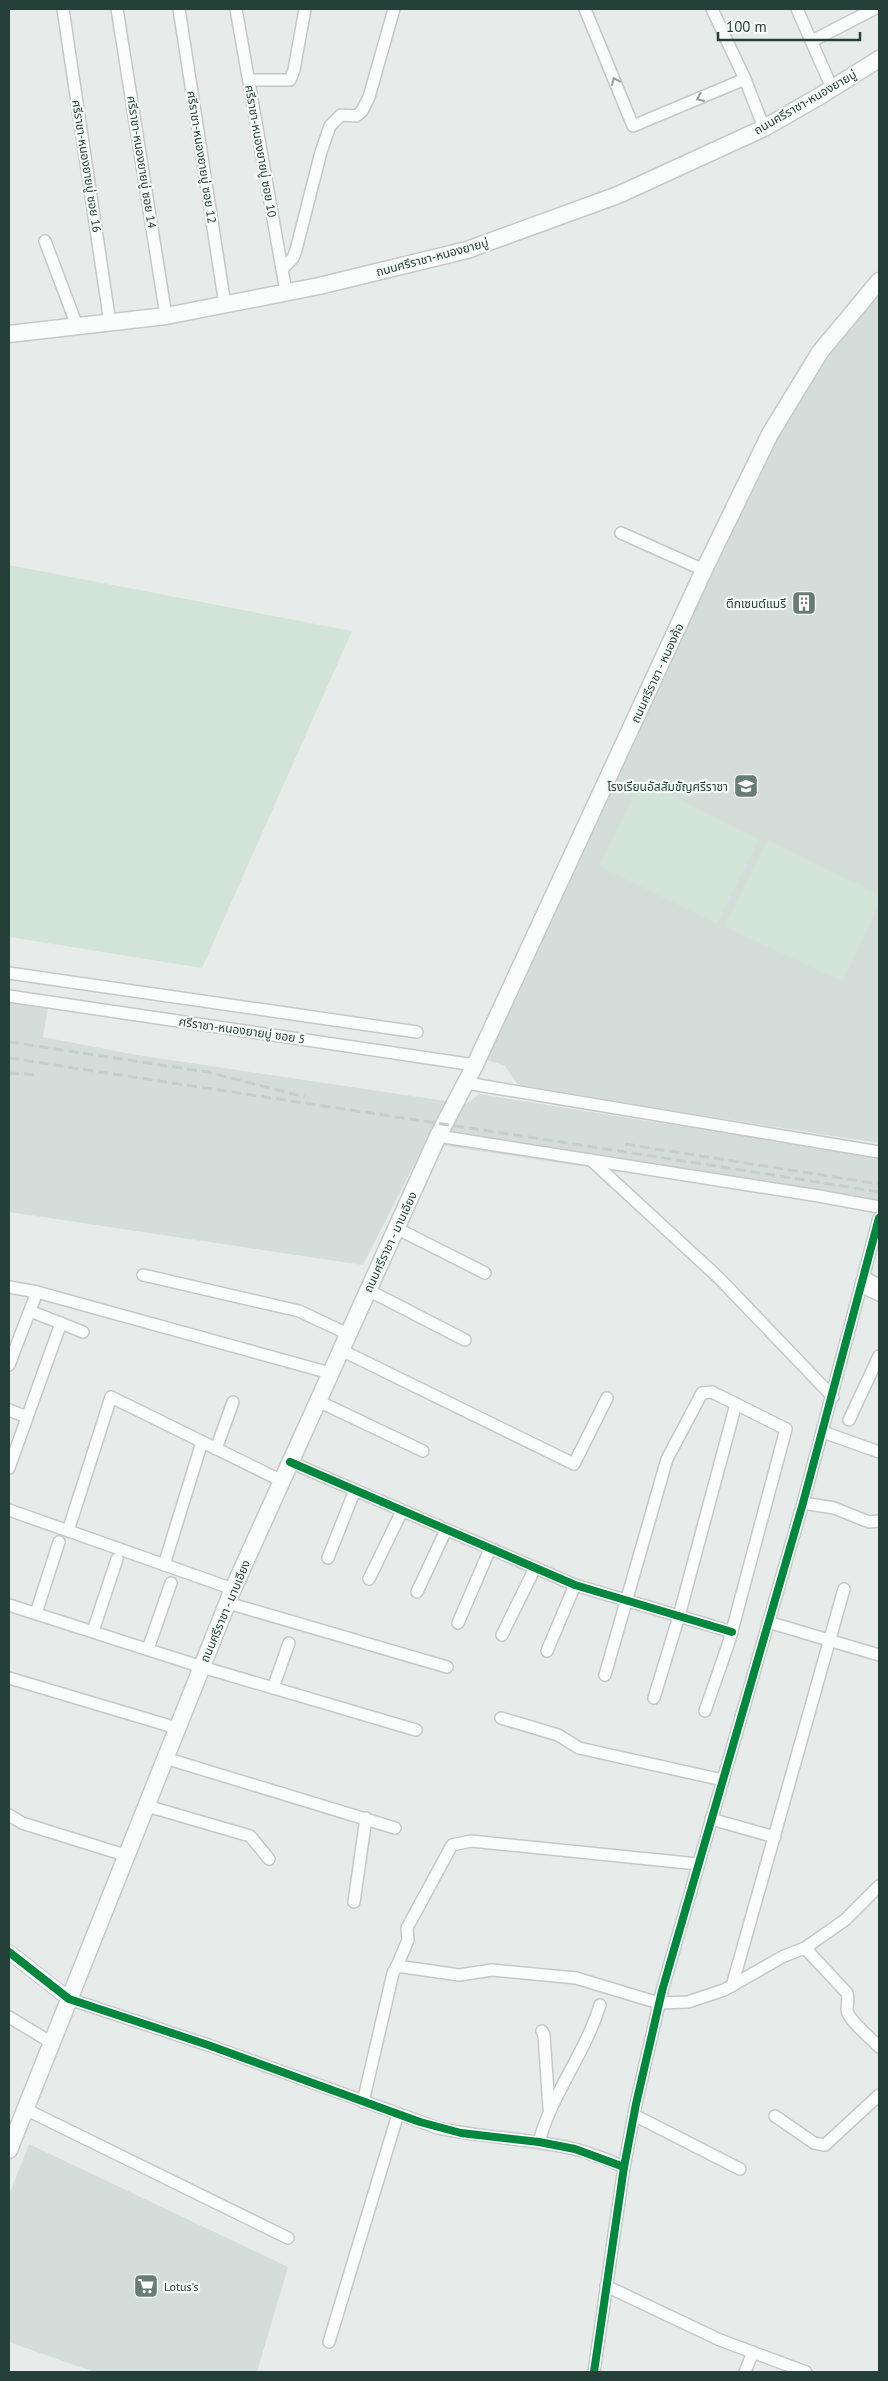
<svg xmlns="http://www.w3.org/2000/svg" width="888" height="2381" font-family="'PT Sans','Noto Sans Thai',sans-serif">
	<rect width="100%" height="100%" fill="#e7ecea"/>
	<g fill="#d5ddda">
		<polygon points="879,295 879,1143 519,1087 505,1066 487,1060 738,511 771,443 812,373"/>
		<polygon points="9,1001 48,1007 43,1037 137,1055 466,1104 479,1094 879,1158 879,1210 425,1143 363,1265 9,1212"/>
		<polygon points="29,2144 288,2267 257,2372 94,2372 9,2342 9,2195"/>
	</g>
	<g fill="#d1e4d7">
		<polygon points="9,565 352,631 202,968 9,937"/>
		<polygon points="641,780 759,839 717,924 599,866"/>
		<polygon points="767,840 879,894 879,904 843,982 724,926"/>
	</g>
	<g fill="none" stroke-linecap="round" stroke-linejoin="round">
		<defs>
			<g id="minor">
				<polyline points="63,9 110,323"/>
				<polyline points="117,9 166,316"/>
				<polyline points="179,9 225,305"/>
				<polyline points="236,9 286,292"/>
				<polyline points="585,9 633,126 745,79"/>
				<polyline points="712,9 745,79 764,128"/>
				<polyline points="797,9 832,88"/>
				<polyline points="812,41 874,9"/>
				<polyline points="249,80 290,80 294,70 305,9"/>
				<polyline points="45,241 77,326"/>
				<polyline points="282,269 293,258 296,250 321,152 330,126 341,115 356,116 362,111 369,97 394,9"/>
				<polyline points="621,533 704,570"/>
				<polyline points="9,973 417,1032"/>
				<polyline points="9,996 475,1065"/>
				<polyline points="466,1083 879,1152"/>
				<polyline points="438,1136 819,1196 879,1207"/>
				<polyline points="591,1160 719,1278 833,1397"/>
				<polyline points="396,1228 485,1273"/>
				<polyline points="143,1275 299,1311 348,1334"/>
				<polyline points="864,1277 879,1285"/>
				<polyline points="9,1287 37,1292 330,1373"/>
				<polyline points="862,1287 879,1295"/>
				<polyline points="368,1290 465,1340"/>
				<polyline points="30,1311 83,1332"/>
				<polyline points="341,1350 574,1464 607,1398"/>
				<polyline points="9,1365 37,1292"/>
				<polyline points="318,1401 423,1451"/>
				<polyline points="9,1410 27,1417"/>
				<polyline points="849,1420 879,1356"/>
				<polyline points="823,1432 879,1452"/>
				<polyline points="216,1449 233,1402"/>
				<polyline points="290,1462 575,1585 732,1632"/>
				<polyline points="9,1468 61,1323"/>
				<polyline points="803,1503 834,1508 869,1522 879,1521"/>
				<polyline points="9,1510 233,1589"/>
				<polyline points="68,1531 111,1397 282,1481"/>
				<polyline points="328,1558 355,1490"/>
				<polyline points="164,1565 202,1442"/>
				<polyline points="369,1579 402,1511"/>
				<polyline points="417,1592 446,1530"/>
				<polyline points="228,1603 447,1667"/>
				<polyline points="9,1605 202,1667 416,1730"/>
				<polyline points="36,1613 59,1542"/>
				<polyline points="768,1622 879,1655"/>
				<polyline points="458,1623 490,1549"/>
				<polyline points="93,1631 117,1559"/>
				<polyline points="502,1635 535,1568"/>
				<polyline points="148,1649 171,1583"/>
				<polyline points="547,1651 575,1585"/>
				<polyline points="605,1675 667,1459 702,1393 712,1392 786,1429 729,1642 705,1711"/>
				<polyline points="9,1678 177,1728"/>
				<polyline points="273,1688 289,1643"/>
				<polyline points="654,1698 679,1616 736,1404"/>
				<polyline points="501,1718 558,1735 579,1748 723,1780"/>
				<polyline points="165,1758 395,1828"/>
				<polyline points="147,1806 250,1836 269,1859"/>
				<polyline points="9,1815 22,1823 128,1856"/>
				<polyline points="711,1819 775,1837"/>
				<polyline points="354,1902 366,1818"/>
				<path d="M805,1948L847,1993C849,2000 847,2004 847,2010C848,2020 872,2039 879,2047"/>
				<polyline points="397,1966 408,1940 407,1928 452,1845 471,1841 698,1864"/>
				<polyline points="732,1986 844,1589"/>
				<path d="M69,1999L208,2045L438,2128C483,2138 529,2138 574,2149C591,2153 608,2160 624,2167"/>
				<polyline points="9,2017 52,2043"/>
				<polyline points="542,2031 544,2035 549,2108"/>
				<polyline points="363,2102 393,1973 397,1966 459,1975 492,1970 576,1978 659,2003 688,2002 724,1990 784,1956 805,1948 845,1920 879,1886"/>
				<polyline points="25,2109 288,2238"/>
				<polyline points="634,2115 740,2169"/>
				<polyline points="775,2116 814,2143 825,2145 879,2095"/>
				<path d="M539,2142C552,2093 585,2054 600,2005"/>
				<polyline points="606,2286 720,2340 806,2372"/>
				<polyline points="329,2342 398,2114"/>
				<polyline points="594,2372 624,2167 636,2104 662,1991 803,1503 879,1218"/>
				<polyline points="745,2372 753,2352"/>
			</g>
			<polyline id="tertiary" points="9,1952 69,1999"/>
			<g id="secondary">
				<polyline points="9,334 166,316 319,286 467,250 618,195 764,128 820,96 879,59"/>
				<polyline points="9,2150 233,1589 438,1136 475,1065 704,570 770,434 820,352 879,281"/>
			</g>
		</defs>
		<use href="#minor" stroke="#c4c9c7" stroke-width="14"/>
		<use href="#tertiary" stroke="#c4c9c7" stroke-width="16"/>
		<use href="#secondary" stroke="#c3cac7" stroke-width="19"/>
		<use href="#minor" stroke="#fbfcfc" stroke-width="11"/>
		<use href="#tertiary" stroke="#fbfcfc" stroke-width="14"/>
		<use href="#secondary" stroke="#fbfcfc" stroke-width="16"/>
		<g stroke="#c8cccb" stroke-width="3" stroke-dasharray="10 5" stroke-linecap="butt">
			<polyline points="9,1042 207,1072 305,1097"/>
			<path d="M9,1058C299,1103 589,1145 879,1192"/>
			<polyline points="9,1073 38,1075"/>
			<polyline points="625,1144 879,1184"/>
		</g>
		<defs>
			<g id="cycleway">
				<polyline points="290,1462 575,1585 732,1632"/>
				<polyline points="9,1952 69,1999 208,2045 420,2122 461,2133 539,2142 575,2149 624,2167"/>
				<polyline points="594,2372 624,2167 636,2104 662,1991 803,1503 879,1218"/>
			</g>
		</defs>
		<use href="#cycleway" stroke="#f6faf8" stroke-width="11"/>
		<use href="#cycleway" stroke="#00873e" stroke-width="8"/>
	</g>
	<defs><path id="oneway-chevron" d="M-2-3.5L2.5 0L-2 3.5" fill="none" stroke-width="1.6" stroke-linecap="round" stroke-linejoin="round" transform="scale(1.25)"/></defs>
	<g stroke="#909e9a">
		<use href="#oneway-chevron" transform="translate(615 81) rotate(-113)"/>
		<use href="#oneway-chevron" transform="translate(700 98) rotate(157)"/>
	</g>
	<defs>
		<symbol id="building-square" viewBox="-11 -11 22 22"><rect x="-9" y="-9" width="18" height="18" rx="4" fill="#687c76" stroke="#f6faf8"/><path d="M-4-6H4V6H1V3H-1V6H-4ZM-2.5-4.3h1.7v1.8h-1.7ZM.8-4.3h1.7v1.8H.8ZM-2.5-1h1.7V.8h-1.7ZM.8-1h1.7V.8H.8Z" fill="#fff"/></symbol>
		<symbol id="school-square" viewBox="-11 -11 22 22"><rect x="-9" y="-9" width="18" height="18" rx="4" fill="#687c76" stroke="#f6faf8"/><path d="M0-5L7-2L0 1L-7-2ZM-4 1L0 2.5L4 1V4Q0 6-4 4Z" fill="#fff"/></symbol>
		<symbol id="supermarket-square" viewBox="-11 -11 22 22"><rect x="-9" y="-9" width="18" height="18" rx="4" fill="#687c76" stroke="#f6faf8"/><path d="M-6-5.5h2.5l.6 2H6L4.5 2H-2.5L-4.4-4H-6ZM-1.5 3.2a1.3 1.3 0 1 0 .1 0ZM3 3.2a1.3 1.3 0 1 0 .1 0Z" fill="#fff"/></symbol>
	</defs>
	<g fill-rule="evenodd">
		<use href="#building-square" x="790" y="589" width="28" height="28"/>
		<use href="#school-square" x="732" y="772" width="28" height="28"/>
		<use href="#supermarket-square" x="132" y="2272" width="28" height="28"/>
	</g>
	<g text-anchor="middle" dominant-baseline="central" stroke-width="4.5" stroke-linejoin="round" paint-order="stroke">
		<g font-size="12" fill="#244038" stroke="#f6faf8">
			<text transform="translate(805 102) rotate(-30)">ถนนศรีราชา-หนองยายบู่</text>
			<text transform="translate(261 151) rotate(80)">ศรีราชา-หนองยายบู่ ซอย 10</text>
			<text transform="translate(202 157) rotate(81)">ศรีราชา-หนองยายบู่ ซอย 12</text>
			<text transform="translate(142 162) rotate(81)">ศรีราชา-หนองยายบู่ ซอย 14</text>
			<text transform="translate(87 166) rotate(81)">ศรีราชา-หนองยายบู่ ซอย 16</text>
			<text transform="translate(432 257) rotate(-15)">ถนนศรีราชา-หนองยายบู่</text>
			<text transform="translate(657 673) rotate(-65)">ถนนศรีราชา - หนองค้อ</text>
			<text transform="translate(242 1030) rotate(8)">ศรีราชา-หนองยายบู่ ซอย 5</text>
			<text transform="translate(390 1242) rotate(-65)">ถนนศรีราชา - มาบเอียง</text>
			<text transform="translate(225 1611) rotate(-67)">ถนนศรีราชา - มาบเอียง</text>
		</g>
		<g font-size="12" fill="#244038" stroke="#f6faf8" text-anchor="end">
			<text x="786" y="603">ตึกเซนต์แมรี</text>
			<text x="728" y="786">โรงเรียนอัสสัมชัญศรีราชา</text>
			<text x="164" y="2286" text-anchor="start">Lotus's</text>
		</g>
	</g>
	<rect width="888" height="2381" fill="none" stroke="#244038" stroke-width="20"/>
	<path d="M718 32v8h142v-8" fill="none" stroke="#244038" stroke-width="2.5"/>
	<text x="726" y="32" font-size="15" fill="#244038" stroke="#f6faf8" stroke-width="4" paint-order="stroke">100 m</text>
</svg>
